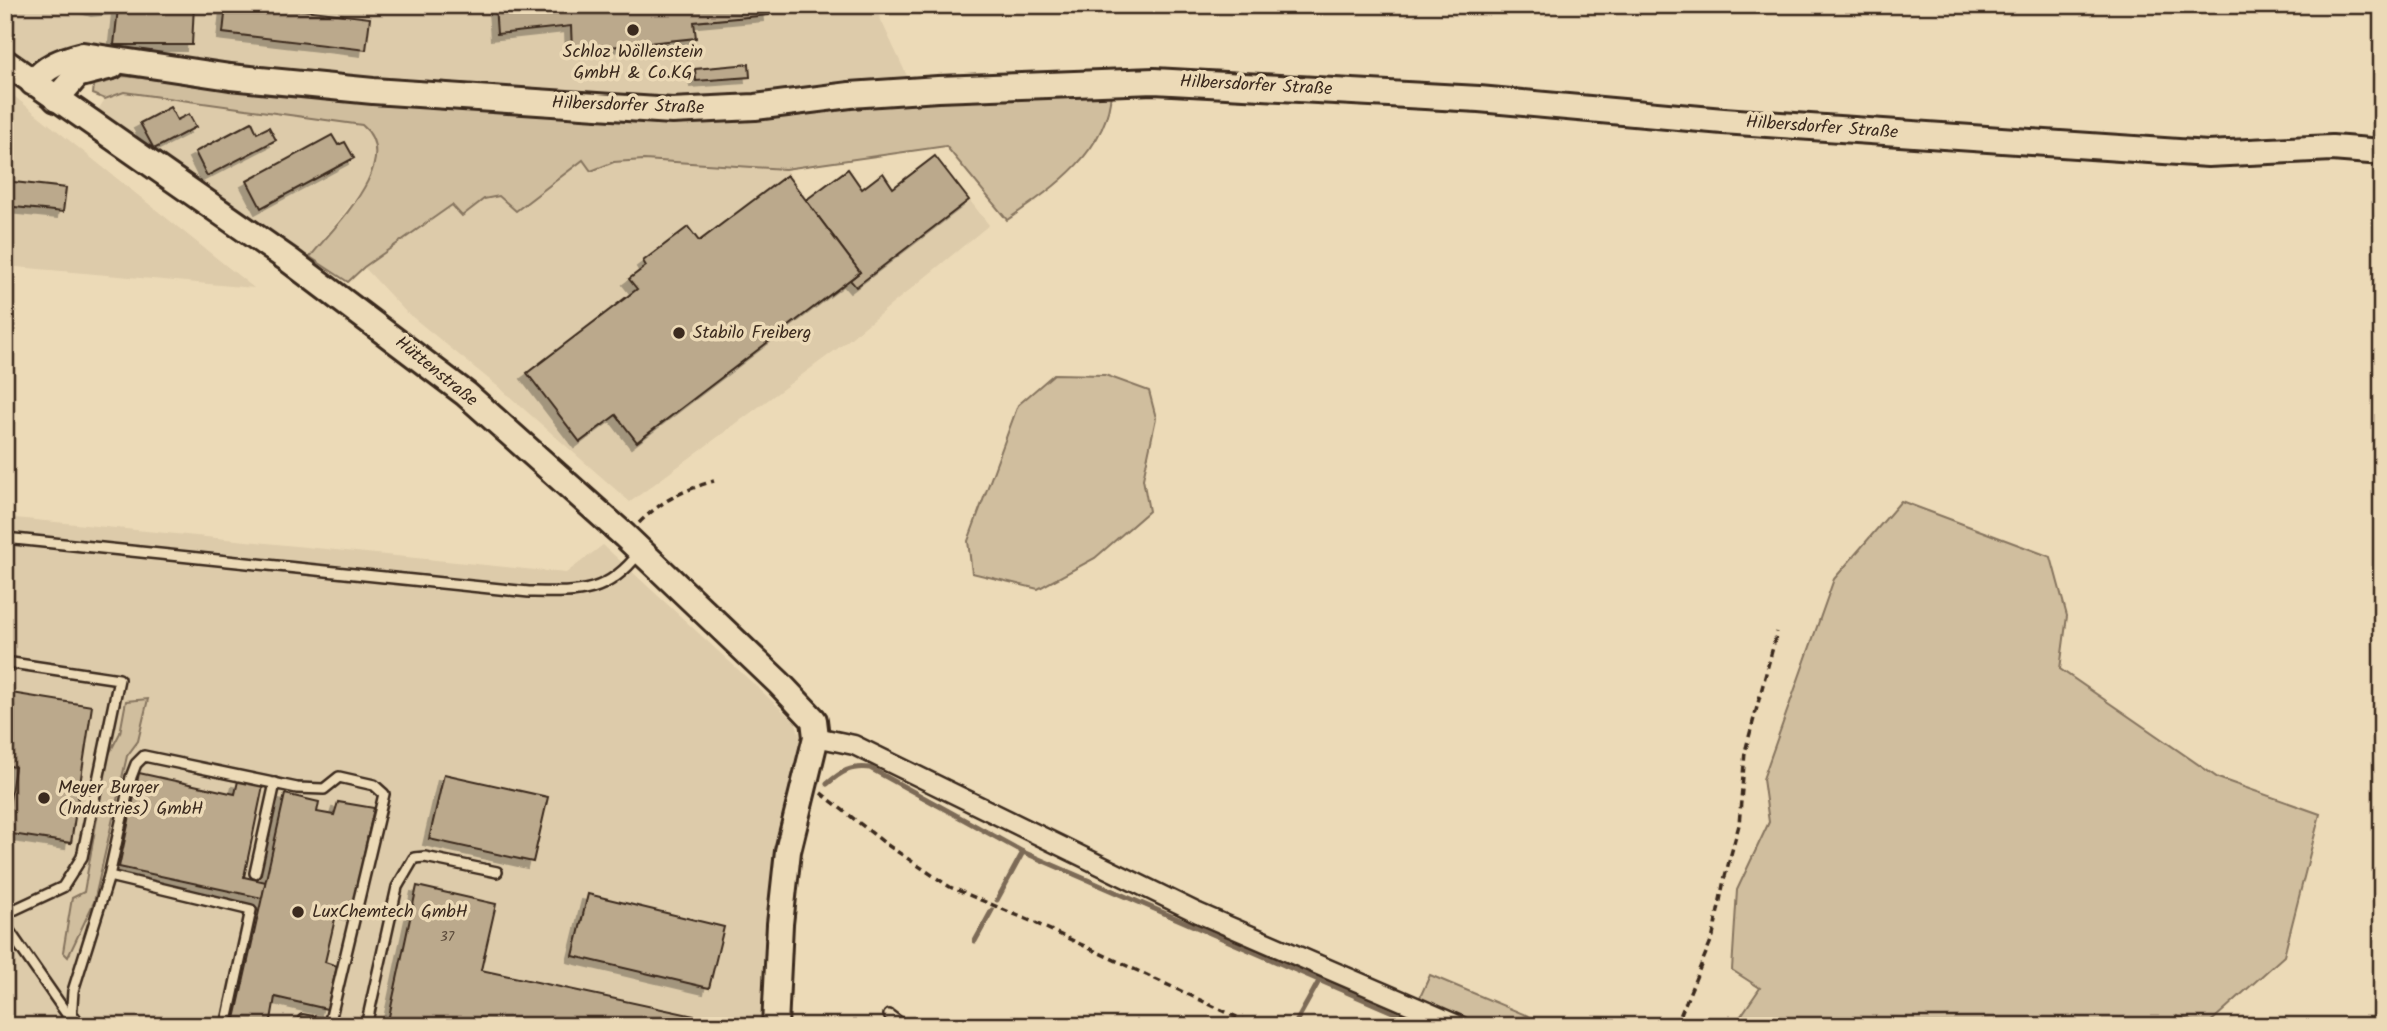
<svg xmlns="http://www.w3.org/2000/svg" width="2387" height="1031" font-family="Kalam,sans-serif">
	<defs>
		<filter id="shadow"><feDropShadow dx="-6" dy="6" stdDeviation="0" flood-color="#0004"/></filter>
	</defs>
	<rect width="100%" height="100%" fill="#ecdab7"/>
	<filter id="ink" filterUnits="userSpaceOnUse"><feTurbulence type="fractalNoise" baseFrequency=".0143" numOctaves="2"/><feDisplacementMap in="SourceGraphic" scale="14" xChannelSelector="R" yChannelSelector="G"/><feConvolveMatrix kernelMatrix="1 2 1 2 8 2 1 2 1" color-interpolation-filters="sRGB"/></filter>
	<g filter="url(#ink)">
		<g fill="#ddcbaa">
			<polygon points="5,5 874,5 907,76 778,94 687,100 25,60 5,50"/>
			<polygon points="5,89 254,288 5,266"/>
			<polygon points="124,92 362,125 369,131 376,144 377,160 372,177 310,257 98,110 105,99"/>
			<polygon points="935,156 989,225 841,346 630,502 501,389 405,311 364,267 453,205 462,216 484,199 499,196 516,210 583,160 600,165 644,160 780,167 785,169 807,199 848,169 862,189 883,173 894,187"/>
			<polygon points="5,517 566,573 603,545 796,723 800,737 798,753 775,848 765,939 763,1026 5,1026"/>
		</g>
		<g fill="#d0be9e" stroke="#86745e" stroke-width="2">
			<path d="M124,76L337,100L573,116L728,120L924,99L1111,91C1109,151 1052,189 1007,220L946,146L785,169L644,160L614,162L591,171L583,160L516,211L499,196L484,199L462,216L452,205L364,267L348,282L310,257C333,227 405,161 362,125L124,92L105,99L93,94L94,85L100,79Z"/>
			<polygon points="1054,374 1105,375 1149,391 1156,418 1143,479 1149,511 1095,558 1038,589 972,573 968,541 1018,405"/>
			<polygon points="1901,501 2051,557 2067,616 2060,669 2218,778 2320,814 2284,956 2206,1026 2177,1016 2174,1026 1734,1026 1760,988 1732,970 1737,890 1769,822 1763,779 1834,579"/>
			<polygon points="148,699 138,741 127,756 94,902 68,957 63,952 72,898 84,892 108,756 120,733 126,701"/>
			<polygon points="1430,975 1552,1026 1407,1026"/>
		</g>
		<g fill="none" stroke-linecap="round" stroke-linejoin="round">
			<g stroke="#7b6a56" stroke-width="5">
				<path d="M827,784C842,771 850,766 870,768L1023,852L1425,1026"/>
				<polyline points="997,900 1023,852"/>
				<polyline points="975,941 992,910"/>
				<polyline points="1294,1026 1319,981"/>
			</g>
		</g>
		<g fill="#bba98c" stroke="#3b2a1e" stroke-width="2" filter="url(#shadow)">
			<polygon points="79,5 194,5 192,45 114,45 118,8 97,10"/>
			<polygon points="226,5 263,5 370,18 366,50 223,33"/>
			<polygon points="495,5 768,5 769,15 694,22 696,38 572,51 571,26 497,34"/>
			<polygon points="749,64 750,77 696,81 695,69"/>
			<polygon points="170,107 177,120 189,114 196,127 154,149 140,123"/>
			<polygon points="252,122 257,133 269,127 276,140 207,176 195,152"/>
			<polygon points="332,135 338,145 345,142 354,158 261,208 247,181"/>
			<polygon points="935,156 969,200 856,287 850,280 860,272 806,200 848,169 862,189 883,173 893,188"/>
			<polygon points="787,175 860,272 637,442 616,415 580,442 527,373 637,289 629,279 646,266 643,261 688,227 699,241"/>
			<polygon points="5,181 66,188 63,212 5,206"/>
			<polygon points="5,692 92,706 71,843 5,833 15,767 5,765"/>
			<polygon points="139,773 235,794 238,781 263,786 244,877 266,882 262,898 119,867"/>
			<polygon points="444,774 548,797 533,862 429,839"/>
			<polygon points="285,794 319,802 317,812 334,815 338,802 374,808 351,914 337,910 325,962 337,966 327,1009 275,997 270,1026 264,1026 235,1019"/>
			<polygon points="417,886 496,904 481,970 708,1019 707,1026 387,1026"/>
			<polygon points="588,894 724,927 709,988 573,956"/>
		</g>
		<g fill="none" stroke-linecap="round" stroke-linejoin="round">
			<defs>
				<g id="service">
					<path d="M5,538L529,592C578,593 607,595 639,553"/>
					<polyline points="5,662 119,679 82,857 63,887 5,914"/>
					<polyline points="255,873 275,783"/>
					<polyline points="109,876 131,777 136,764 144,756 297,788 324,789 339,777 374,785 384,794 329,1025 303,1020 302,1026"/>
					<polyline points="5,925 71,1020"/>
					<polyline points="889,1015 904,1026"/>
					<polyline points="71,1020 73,991 109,876 251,910 226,1026"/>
					<polyline points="366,1026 397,887 414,858 425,857 497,872"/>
				</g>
				<g id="minor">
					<polyline points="816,737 854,745 1198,913 1460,1026"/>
					<polyline points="71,1020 75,1026"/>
				</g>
				<g id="secondary">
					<polyline points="5,62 289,260 466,394 625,536 779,683 814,720 816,737 788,851 780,924 775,1026"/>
					<path d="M33,83C45,66 63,60 83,55L230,77L373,91L672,111L755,107L850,95L938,89L1154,81L1479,99L1723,121L2208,154L2332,148L2382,152"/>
					<polyline points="56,99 77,75 112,66"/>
				</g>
			</defs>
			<use href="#service" stroke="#3b2a1e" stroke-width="14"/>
			<use href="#minor" stroke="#3b2a1e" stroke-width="23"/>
			<use href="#secondary" stroke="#3b2a1e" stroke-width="30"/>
			<g stroke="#3b2a1e" stroke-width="3.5" stroke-dasharray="7 5" stroke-linecap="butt">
				<path d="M639,523C662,500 684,490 714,481"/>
				<polyline points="821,793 886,844 950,887 1033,922 1256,1026"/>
				<polyline points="1676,1026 1713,936 1724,880 1739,825 1745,752 1777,632"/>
			</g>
			<use href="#service" stroke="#ecdab7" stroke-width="9"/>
			<use href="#minor" stroke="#ecdab7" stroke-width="18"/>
			<use href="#secondary" stroke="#ecdab7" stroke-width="24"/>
		</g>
	</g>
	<g fill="#3b2a1e" stroke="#ecdab7" stroke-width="2.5">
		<circle cx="633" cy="30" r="7"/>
		<circle cx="679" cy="333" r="7"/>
		<circle cx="44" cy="798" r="7"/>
		<circle cx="298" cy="912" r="7"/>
	</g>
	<g text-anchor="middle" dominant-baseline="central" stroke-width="7" stroke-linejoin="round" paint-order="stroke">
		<g font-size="14" fill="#5b4a3a">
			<text x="447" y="937">37</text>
		</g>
		<g font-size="18" fill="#3b2a1e" stroke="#ecdab7" text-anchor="start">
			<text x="633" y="52" text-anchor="middle">Schloz Wöllenstein<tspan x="633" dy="21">GmbH &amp; Co.KG</tspan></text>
			<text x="693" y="333">Stabilo Freiberg</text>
			<text x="58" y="788">Meyer Burger<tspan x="58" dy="21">(Industries) GmbH</tspan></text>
			<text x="312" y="912">LuxChemtech GmbH</text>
		</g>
		<g font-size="18" fill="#3b2a1e" stroke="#ecdab7">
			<text transform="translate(1256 86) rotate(3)">Hilbersdorfer Straße</text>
			<text transform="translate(628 106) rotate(2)">Hilbersdorfer Straße</text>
			<text transform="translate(1822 128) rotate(4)">Hilbersdorfer Straße</text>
			<text transform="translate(436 372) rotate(39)">Hüttenstraße</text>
		</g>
	</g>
	<rect width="2387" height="1031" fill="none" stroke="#ecdab7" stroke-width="28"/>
	<rect x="14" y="14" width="2359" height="1003" fill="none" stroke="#3b2a1e" stroke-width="2.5" filter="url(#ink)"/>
</svg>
